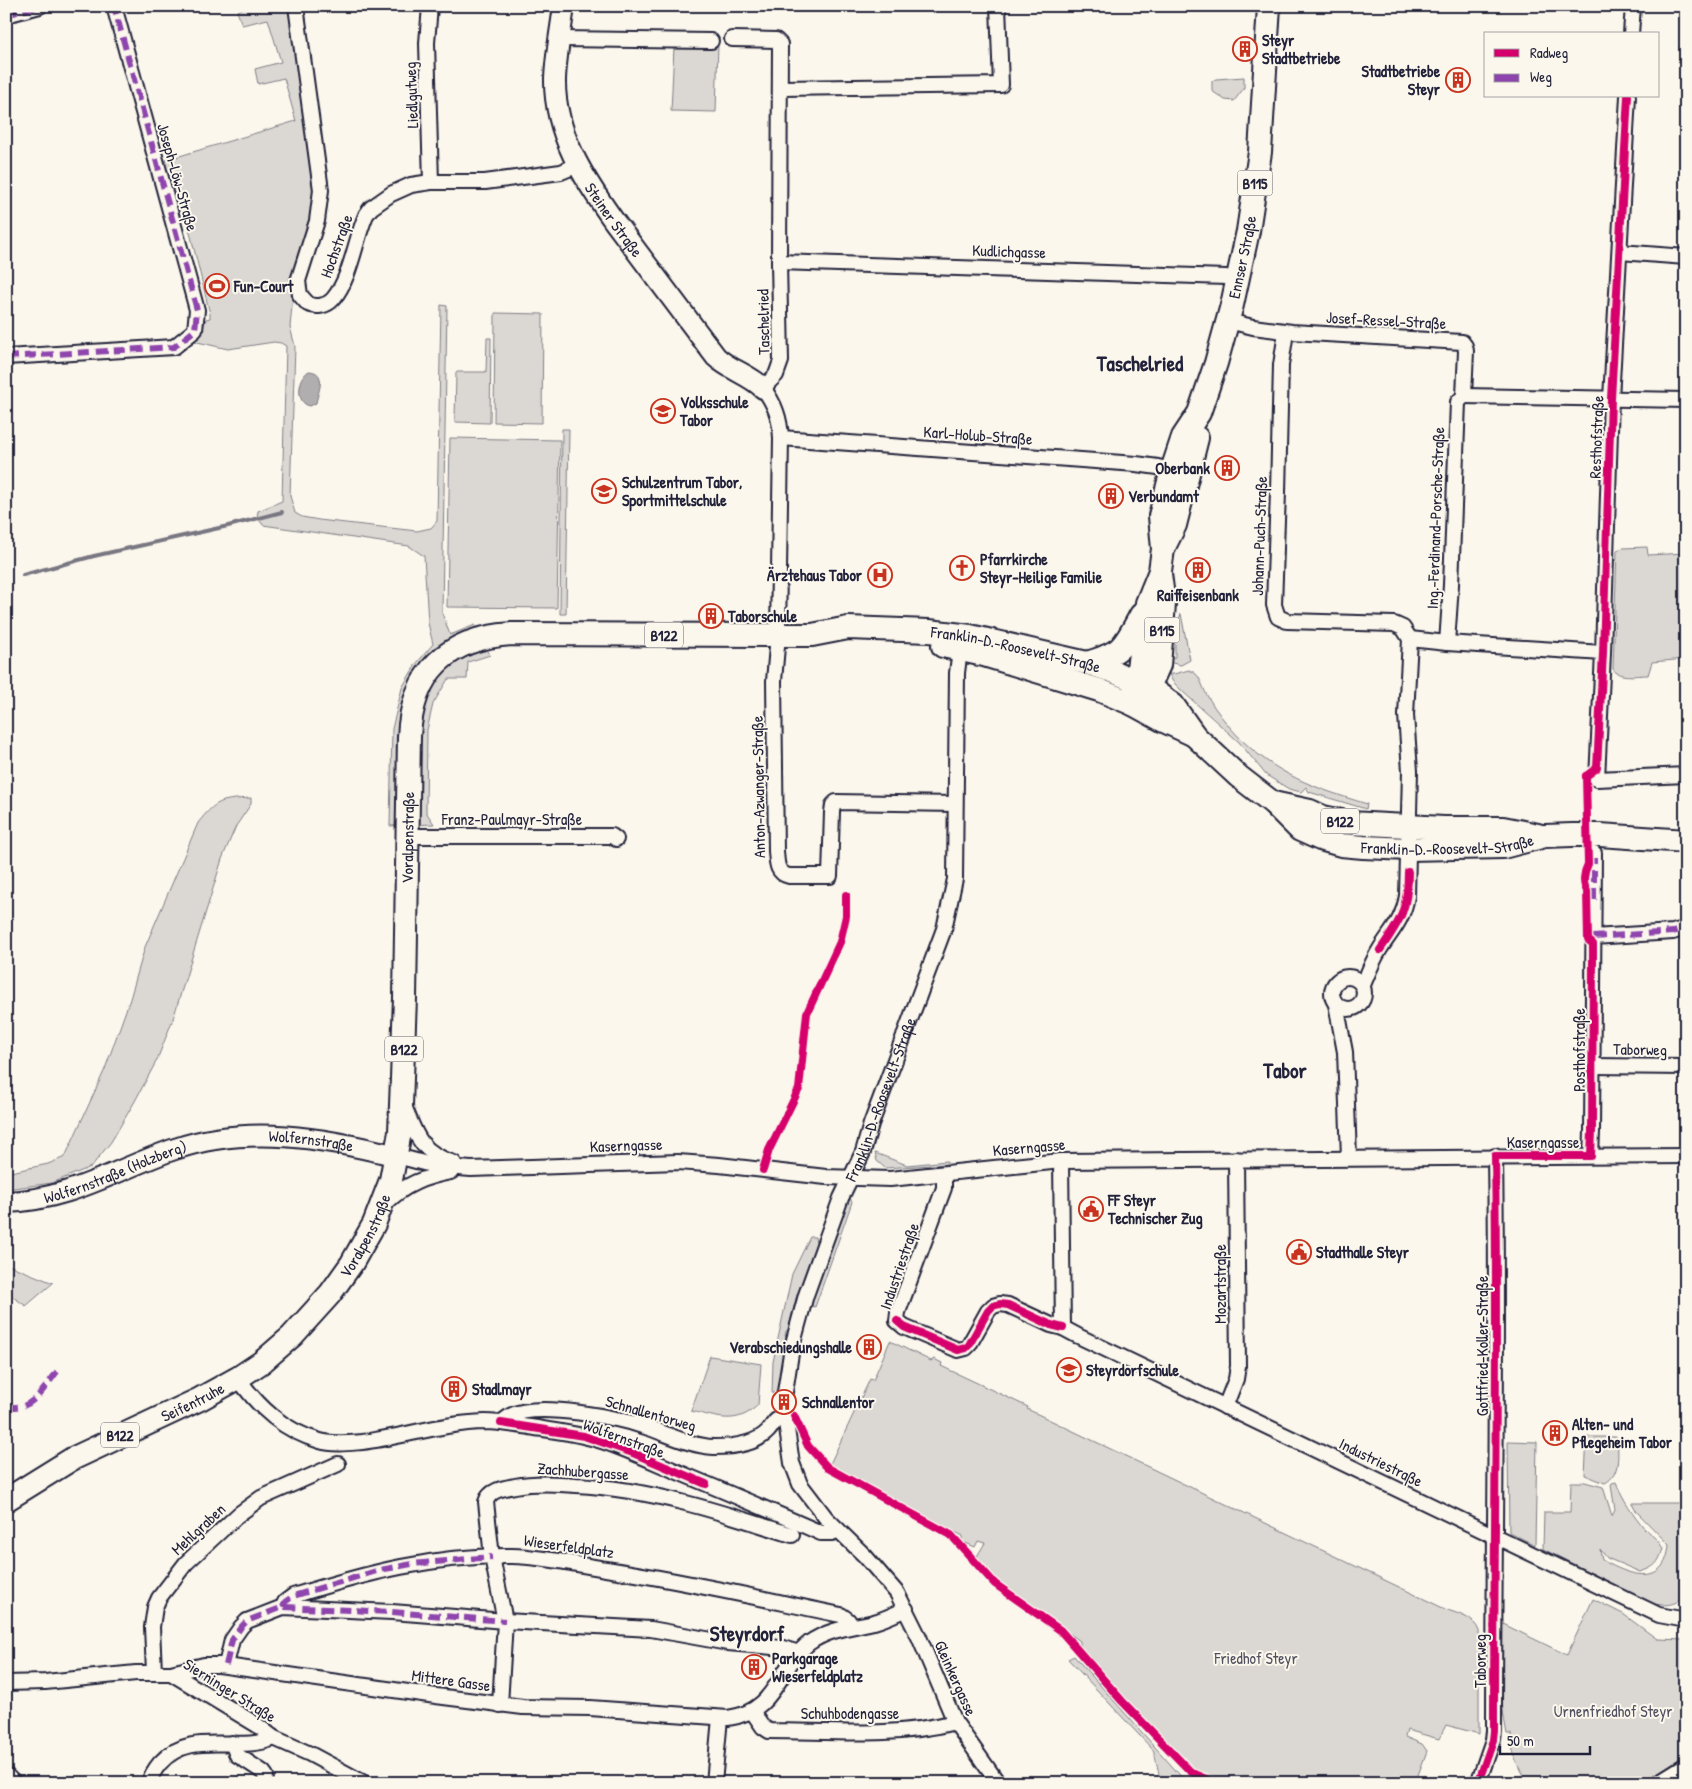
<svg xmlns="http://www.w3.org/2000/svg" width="1692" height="1789" font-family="'Patrick Hand',sans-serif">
	<rect width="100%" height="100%" fill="#fbf7ec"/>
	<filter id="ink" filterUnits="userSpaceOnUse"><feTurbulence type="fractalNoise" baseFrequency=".02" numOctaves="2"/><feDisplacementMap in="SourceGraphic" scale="10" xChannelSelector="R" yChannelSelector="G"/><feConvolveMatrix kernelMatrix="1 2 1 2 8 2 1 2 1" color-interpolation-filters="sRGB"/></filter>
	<g filter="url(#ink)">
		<g fill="#dbd8d3" stroke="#7e7d87">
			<polygon points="250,6 292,6 315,179 315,206 295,274 290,327 295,346 290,496 295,513 302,517 319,520 417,531 431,528 437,521 441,305 447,306 442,613 450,635 475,625 490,655 468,662 467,679 448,679 433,704 427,730 426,812 434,824 390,826 392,729 402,688 416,664 433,644 428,623 424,556 409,546 263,525 257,517 258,511 282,501 286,346 281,343 274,342 228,349 193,341 200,335 206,319 210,318 210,314 186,216 177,213 163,161 296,121 284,78 258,84 255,69 281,62 268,19 242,25 237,11"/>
			<polygon points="571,42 718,44 716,112 671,111 674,47"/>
			<polygon points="1244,77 1244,88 1234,101 1225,100 1212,91 1212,81 1216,79"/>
			<polygon points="495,313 543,314 542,423 494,422"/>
			<polygon points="487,338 491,338 490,423 455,422 456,372 486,372"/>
			<polygon points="562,429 569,429 566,614 560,614"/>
			<polygon points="450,438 560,440 557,608 447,607"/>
			<path d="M1647,547L1648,555L1686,553V659L1652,662L1648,675C1637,675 1619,679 1613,669L1617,550L1623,548Z"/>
			<polygon points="1181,614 1190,660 1181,665 1168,662 1175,657 1175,644 1171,638"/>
			<path d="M1189,670C1191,671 1194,672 1196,674C1201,679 1204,691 1208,697C1216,711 1226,723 1236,734C1275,775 1315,788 1367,804L1366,809L1309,792L1306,787L1301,792L1289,789L1266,775L1239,742L1182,691L1173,682L1169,674H1174Z"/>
			<path d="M251,798V804L236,826L222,859L173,1019L157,1060L135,1101L111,1142L91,1167L52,1183L6,1189V1173L48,1164L65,1157L105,1069L130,999L145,947L198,823C217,799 221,800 251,798Z"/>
			<polygon points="875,1153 907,1165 947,1161 947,1164 885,1168 877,1161"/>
			<polygon points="850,1198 852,1202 815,1307 810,1305 848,1199"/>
			<polygon points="810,1237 815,1237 816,1243 796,1298 788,1331 786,1331 785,1336 787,1337 781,1369 780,1391 775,1391 772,1394 773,1362 792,1274"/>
			<polygon points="6,1264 53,1283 26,1306 6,1292"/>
			<path d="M890,1341L931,1361L934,1359L942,1363L941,1366L1028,1407L1027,1409L1445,1609C1458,1614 1474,1617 1479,1631V1734L1446,1725L1439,1739L1407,1730L1405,1737L1422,1744L1427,1751L1415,1783H1230L1193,1770L1126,1702L1080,1648V1641L996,1581L976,1558L985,1543L978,1541L975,1547L961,1541L963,1536L829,1466L870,1379L873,1380Z"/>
			<path d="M710,1356L761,1364L758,1405C736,1426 718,1417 691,1411Z"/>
			<path d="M1587,1437H1617C1618,1453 1621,1475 1605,1483L1585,1475Z"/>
			<polygon points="1508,1441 1537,1442 1535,1545 1509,1532"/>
			<path d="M1571,1482H1585L1603,1487L1612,1516L1615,1510L1611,1485L1612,1483L1616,1482C1623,1500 1633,1514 1645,1529C1652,1536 1659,1540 1663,1549C1658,1564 1655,1567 1640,1572L1607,1558L1600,1549L1602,1560C1628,1575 1665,1589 1669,1545L1637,1512L1632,1503H1686V1593C1677,1605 1669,1606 1654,1604L1543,1549L1544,1512H1570Z"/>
			<path d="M1593,1599L1623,1614L1657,1639L1686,1640V1754L1642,1783H1527C1518,1767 1511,1753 1511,1734H1507C1499,1697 1500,1660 1499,1622L1567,1655Z"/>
			<polygon points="1074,1656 1187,1783 1165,1783 1160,1779 1154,1751 1068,1659"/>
		</g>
		<path fill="#b1aeb0" stroke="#787681" d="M309,371C328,372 318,392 316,403L310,406C295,404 298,377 309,371Z"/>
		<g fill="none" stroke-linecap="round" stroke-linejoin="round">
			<polyline stroke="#787681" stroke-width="4" points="23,575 94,556 228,526 282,512"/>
			<defs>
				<g id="street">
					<path d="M296,6L321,190L317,221L298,281L300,295L308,304C316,308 327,306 333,299C351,278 355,240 366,215L371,208L391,194L411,185L431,182H485L561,172L578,165"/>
					<polyline points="430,6 427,43 431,182"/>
					<polyline points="6,15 40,6"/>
					<polyline points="1631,34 1633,6"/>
					<polyline points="560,39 711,41"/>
					<path d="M732,39L776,40L780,44L779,262L781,361L776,375L763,388C775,404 780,418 781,438L778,635L774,681L776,851C777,862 776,873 789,876H830L832,812L833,805L836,802L955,804"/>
					<polyline points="780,88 1001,85 998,6"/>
					<polyline points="1628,96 1611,399 1603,653 1597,779 1686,775"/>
					<polyline points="1620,252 1686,257"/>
					<polyline points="779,262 1226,277 1238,280"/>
					<polyline points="1228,321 1253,327 1292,332 1462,342 1465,346 1466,351 1464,396"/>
					<polyline points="1286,332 1281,365 1278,492 1274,605 1278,617 1287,621 1394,624 1403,628 1410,639"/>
					<polyline points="6,357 174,347 195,330 197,310 114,6"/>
					<polyline points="1464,396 1686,400"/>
					<polyline points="781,438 1136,464 1158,467 1172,470"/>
					<polyline points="1410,639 1447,643 1603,653"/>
					<polyline points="1447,643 1451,585 1458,402 1464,396"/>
					<polyline points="407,836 612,836 616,839"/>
					<polyline points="1593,937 1673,932 1686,928"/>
					<circle cx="1348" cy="993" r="16"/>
					<path d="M1363,985C1368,973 1373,960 1380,949C1392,930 1403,920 1407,896L1410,771L1406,715L1410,639"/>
					<polyline points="1336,1004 1345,1052 1349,1157"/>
					<polyline points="1593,1066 1686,1067"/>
					<path d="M405,1108C416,1137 422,1153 454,1163"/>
					<polyline points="397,1156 435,1166 471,1169 678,1162 719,1165 826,1177 890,1179 1061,1161 1686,1156"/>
					<polyline points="1591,1156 1592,1132 1594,853"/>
					<polyline points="1061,1161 1063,1328"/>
					<polyline points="944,1174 944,1188 898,1312 897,1321 904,1327 958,1350 966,1348 969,1345 988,1311 993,1306 1000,1304 1008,1305 1051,1325 1063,1328 1078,1336 1659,1615 1686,1620"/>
					<path d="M386,1203C405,1184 425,1177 451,1172"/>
					<path d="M238,1378C259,1408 284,1431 320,1441C334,1445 349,1443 362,1442C403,1437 443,1423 485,1422C500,1422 515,1425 530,1427C548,1430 565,1432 583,1436C618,1444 651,1461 685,1475C731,1494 776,1513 821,1533H832L838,1530"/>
					<path id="s1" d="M785,1392L792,1347L806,1295L841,1198L863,1152L871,1124L944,929L955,879L957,673L960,649"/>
					<polyline points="1225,1407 1236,1379 1238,1366 1236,1159"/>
					<polyline points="784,1409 792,1463 800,1484 826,1518 865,1556 897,1593 919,1637 955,1722 998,1783"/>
					<path d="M501,1423C504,1420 507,1418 510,1416C538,1401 619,1418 649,1428C670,1435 691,1446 714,1447C732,1447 755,1445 768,1431C774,1424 774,1419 784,1417"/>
					<path d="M283,1607L285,1602L293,1596C366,1573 434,1555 512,1556C544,1557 575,1564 606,1569C685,1581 763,1599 841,1615L848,1620L851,1626"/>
					<polyline points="226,1665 232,1640 241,1627 247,1621 283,1607 392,1612 505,1621 651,1629 728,1643 783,1648 799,1653"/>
					<polyline points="154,1672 152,1627 155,1607 159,1598 186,1563 239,1514 261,1498 338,1464"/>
					<path d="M171,1673L204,1665H219L436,1696L523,1707L590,1708L728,1718C778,1711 776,1669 809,1643C828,1629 852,1627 874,1622C885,1619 895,1614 906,1609"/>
					<polyline points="6,1683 45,1682 136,1673 171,1673 257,1725 274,1738 310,1754 364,1783"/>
					<path d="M500,1705L505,1621L492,1557L486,1502C489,1490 504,1488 515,1486C535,1482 555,1483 576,1485C650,1489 721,1512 792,1535"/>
					<path d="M752,1711L763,1727L769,1731C831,1731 894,1738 955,1722"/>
					<polyline points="232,1743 237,1755 263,1772 266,1776 265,1783"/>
					<polyline points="6,1775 14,1783"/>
					<path d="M149,1783C151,1775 155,1769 160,1763C191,1728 237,1754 274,1738"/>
					<polyline points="714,1783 720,1718"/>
					<path d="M1478,1783L1493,1740L1494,1731C1494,1539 1498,1347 1495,1156"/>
					<polyline points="1657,1783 1686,1765"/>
				</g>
				<g id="secondary">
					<path id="s2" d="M564,6C561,30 556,54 555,79C554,133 584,179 614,221L716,357C730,370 750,375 763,388"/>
					<path id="s3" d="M6,1202C68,1201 119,1168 175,1149C247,1124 325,1138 397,1156"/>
				</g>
				<g id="primary">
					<polyline points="1163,549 1175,525 1197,438"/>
					<polyline points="943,646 984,655 1099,690 1133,704 1164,721 1194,735"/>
					<path d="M1087,663C1123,652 1123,648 1141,615"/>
					<polyline points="1139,697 1149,687 1159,665 1164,604 1160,574"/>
					<path id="s4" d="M1133,704L1147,603L1160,571L1163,549L1160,516L1172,470L1183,437L1199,413L1216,363L1232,305L1248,231L1260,152L1269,6"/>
					<polyline points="1273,803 1310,811 1323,817 1350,823 1444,828 1503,828 1538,835"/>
					<path id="s5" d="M6,1500L72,1459L200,1399L238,1378L262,1362L292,1336L330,1294L352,1263L374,1224L391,1180L400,1132L405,998L409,737C412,672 447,638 512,634L778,635H812L848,628L929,631L970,636L1087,663L1112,671L1149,687L1173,705L1195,736L1238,776L1273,803L1300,830L1320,839L1341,845L1363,847L1409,849L1503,847L1545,836L1572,835H1600L1686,841"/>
				</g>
			</defs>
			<use href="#street" stroke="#22223b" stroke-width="18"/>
			<use href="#secondary" stroke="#22223b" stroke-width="24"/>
			<use href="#primary" stroke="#22223b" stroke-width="26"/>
			<use href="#street" stroke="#fbf7ec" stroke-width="14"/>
			<use href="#secondary" stroke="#fbf7ec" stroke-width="20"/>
			<use href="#primary" stroke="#fbf7ec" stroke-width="22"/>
			<g stroke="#8e44ad" stroke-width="6" stroke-dasharray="12 6" stroke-linecap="butt">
				<polyline points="6,15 40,6"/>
				<polyline points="6,357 174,347 195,330 197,310 114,6"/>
				<polyline points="1594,900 1594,858"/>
				<polyline points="1593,937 1673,932 1686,928"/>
				<path d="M6,1407C12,1407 17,1407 23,1406C38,1401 50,1380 60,1368"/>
				<polyline points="283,1607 285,1602 293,1596 380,1570 412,1564 492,1557"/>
				<polyline points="226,1665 232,1640 241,1627 247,1621 283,1607 392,1612 505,1621"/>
			</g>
			<defs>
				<g id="cycleway">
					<polyline points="1586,776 1597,768 1603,653 1611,399 1628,96"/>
					<path d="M1380,950C1401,920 1408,909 1408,872"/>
					<polyline points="763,1170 769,1150 799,1089 807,1013 840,942 846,916 846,895"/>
					<polyline points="897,1321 904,1327 958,1350 966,1348 969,1345 988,1311 993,1306 1000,1304 1008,1305 1051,1325 1063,1328"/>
					<polyline points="794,1416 808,1446 828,1468 951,1535 995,1584 1060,1630 1122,1701 1189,1770 1194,1774 1215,1783"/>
					<polyline points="501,1423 584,1436 633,1453 706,1484"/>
					<path d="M1478,1783L1493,1740L1494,1731C1494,1539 1498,1347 1495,1156H1591L1592,1132L1593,960V944L1588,940L1587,891C1582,883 1584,872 1588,864L1586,776"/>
				</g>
			</defs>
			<use href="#cycleway" stroke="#fbf7ec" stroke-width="11"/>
			<use href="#cycleway" stroke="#d6006c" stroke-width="8"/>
		</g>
	</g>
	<defs>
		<symbol id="building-ring" viewBox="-11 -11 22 22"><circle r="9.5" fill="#fbf7ec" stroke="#c8321e" stroke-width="1.5"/><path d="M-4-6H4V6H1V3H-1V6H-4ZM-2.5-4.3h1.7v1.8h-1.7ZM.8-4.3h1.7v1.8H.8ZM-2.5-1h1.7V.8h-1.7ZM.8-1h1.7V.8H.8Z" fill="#c8321e"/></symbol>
		<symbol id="stadium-ring" viewBox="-11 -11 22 22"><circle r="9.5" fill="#fbf7ec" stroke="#c8321e" stroke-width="1.5"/><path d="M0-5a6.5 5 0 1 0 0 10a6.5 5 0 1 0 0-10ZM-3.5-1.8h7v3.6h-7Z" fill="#c8321e"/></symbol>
		<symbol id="school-ring" viewBox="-11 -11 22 22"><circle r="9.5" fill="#fbf7ec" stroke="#c8321e" stroke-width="1.5"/><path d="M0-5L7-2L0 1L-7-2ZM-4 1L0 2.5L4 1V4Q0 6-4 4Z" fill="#c8321e"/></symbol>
		<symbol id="church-ring" viewBox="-11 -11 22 22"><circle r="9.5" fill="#fbf7ec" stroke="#c8321e" stroke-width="1.5"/><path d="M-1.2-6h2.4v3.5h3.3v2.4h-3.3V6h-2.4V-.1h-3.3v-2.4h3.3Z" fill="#c8321e"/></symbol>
		<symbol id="hospital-ring" viewBox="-11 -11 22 22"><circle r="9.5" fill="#fbf7ec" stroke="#c8321e" stroke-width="1.5"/><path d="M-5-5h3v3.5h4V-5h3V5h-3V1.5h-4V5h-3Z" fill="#c8321e"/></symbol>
		<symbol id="civic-ring" viewBox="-11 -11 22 22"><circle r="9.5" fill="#fbf7ec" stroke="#c8321e" stroke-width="1.5"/><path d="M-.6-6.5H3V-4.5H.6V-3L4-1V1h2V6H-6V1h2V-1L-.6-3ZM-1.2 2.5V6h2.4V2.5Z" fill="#c8321e"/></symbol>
	</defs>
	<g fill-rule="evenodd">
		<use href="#building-ring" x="1231" y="35" width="28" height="28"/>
		<use href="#building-ring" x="1444" y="66" width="28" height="28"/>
		<use href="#stadium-ring" x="203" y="272" width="28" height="28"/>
		<use href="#school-ring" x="649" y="397" width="28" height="28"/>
		<use href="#building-ring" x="1213" y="454" width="28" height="28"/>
		<use href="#school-ring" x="590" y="477" width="28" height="28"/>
		<use href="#building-ring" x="1097" y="482" width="28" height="28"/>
		<use href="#church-ring" x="948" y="554" width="28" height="28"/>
		<use href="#building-ring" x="1184" y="556" width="28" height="28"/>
		<use href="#hospital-ring" x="866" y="561" width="28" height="28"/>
		<use href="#building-ring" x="697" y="602" width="28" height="28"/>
		<use href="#civic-ring" x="1077" y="1195" width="28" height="28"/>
		<use href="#civic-ring" x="1285" y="1238" width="28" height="28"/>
		<use href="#building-ring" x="855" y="1333" width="28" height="28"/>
		<use href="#school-ring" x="1055" y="1356" width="28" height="28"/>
		<use href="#building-ring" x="440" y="1375" width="28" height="28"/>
		<use href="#building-ring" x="770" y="1388" width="28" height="28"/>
		<use href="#building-ring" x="1541" y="1419" width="28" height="28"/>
		<use href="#building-ring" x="740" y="1653" width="28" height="28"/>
	</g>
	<g text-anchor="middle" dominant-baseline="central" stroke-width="4" stroke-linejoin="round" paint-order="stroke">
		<g fill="#fbf7ec" stroke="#636270" stroke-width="1">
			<rect x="1237.5" y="170.5" width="35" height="25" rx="4"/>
			<rect x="1144.5" y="617.5" width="35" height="25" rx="4"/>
			<rect x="645" y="622.5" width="38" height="25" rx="4"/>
			<rect x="1321" y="808.5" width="38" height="25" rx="4"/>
			<rect x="385" y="1036.5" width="38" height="25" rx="4"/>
			<rect x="101" y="1422.5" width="38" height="25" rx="4"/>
		</g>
		<g font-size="15" font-weight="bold" fill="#22223b">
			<text x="1255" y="183">B115</text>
			<text x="1162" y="630">B115</text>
			<text x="664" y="635">B122</text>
			<text x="1340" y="821">B122</text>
			<text x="404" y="1049">B122</text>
			<text x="120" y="1435">B122</text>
		</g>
		<g font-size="16" font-weight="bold" fill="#22223b" stroke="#fbf7ec" text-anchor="start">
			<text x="1262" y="40">Steyr<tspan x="1262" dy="18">Stadtbetriebe</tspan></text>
			<text x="1440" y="71" text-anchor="end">Stadtbetriebe<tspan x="1440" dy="18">Steyr</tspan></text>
			<text x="234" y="286">Fun-Court</text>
			<text x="680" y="402">Volksschule<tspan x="680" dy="18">Tabor</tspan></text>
			<text x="1210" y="468" text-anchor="end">Oberbank</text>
			<text x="622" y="482">Schulzentrum Tabor,<tspan x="622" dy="18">Sportmittelschule</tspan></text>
			<text x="1128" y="496">Verbundamt</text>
			<text x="980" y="559">Pfarrkirche<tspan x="980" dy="18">Steyr-Heilige Familie</tspan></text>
			<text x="862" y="575" text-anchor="end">Ärztehaus Tabor</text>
			<text x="1198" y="595" text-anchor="middle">Raiffeisenbank</text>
			<text x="728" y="616">Taborschule</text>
			<text x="1108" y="1200">FF Steyr<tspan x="1108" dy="18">Technischer Zug</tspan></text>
			<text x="1316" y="1252">Stadthalle Steyr</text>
			<text x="852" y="1347" text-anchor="end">Verabschiedungshalle</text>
			<text x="1086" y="1370">Steyrdorfschule</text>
			<text x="472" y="1389">Stadlmayr</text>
			<text x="802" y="1402">Schnallentor</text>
			<text x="1572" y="1424">Alten- und<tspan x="1572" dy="18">Pflegeheim Tabor</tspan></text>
			<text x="772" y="1658">Parkgarage<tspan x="772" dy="18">Wieserfeldplatz</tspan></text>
		</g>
		<g font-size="16" fill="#22223b" stroke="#fbf7ec">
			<text transform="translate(411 95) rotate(-92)">Liedlgutweg</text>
			<text transform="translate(178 177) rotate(74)">Joseph-Löw-Straße</text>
			<text stroke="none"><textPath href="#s2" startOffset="229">Steiner Straße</textPath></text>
			<text transform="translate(336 246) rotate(-70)">Hochstraße</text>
			<text transform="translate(1009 251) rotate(2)">Kudlichgasse</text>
			<text stroke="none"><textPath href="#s4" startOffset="465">Ennser Straße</textPath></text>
			<text transform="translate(1386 320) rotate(3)">Josef-Ressel-Straße</text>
			<text transform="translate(763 322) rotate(-91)">Taschelried</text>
			<text transform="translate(978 435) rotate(4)">Karl-Holub-Straße</text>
			<text transform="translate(1596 437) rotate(-88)">Resthofstraße</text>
			<text transform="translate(1435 518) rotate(-88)">Ing.-Ferdinand-Porsche-Straße</text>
			<text transform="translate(1259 536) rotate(-88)">Johann-Puch-Straße</text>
			<text stroke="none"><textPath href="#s5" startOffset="1631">Franklin-D.-Roosevelt-Straße</textPath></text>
			<text transform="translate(758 787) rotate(-91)">Anton-Azwanger-Straße</text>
			<text x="512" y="819">Franz-Paulmayr-Straße</text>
			<text stroke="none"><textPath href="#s5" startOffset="861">Voralpenstraße</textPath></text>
			<text stroke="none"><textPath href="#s5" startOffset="2130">Franklin-D.-Roosevelt-Straße</textPath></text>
			<text transform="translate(1640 1049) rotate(1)">Taborweg</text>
			<text transform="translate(1579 1050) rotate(-90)">Posthofstraße</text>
			<text stroke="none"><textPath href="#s1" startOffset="309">Franklin-D.-Roosevelt-Straße</textPath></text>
			<text stroke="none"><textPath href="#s3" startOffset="316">Wolfernstraße</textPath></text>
			<text x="1543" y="1142">Kaserngasse</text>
			<text transform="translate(626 1145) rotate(-2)">Kaserngasse</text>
			<text transform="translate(1029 1147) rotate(-5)">Kaserngasse</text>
			<text stroke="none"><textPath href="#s3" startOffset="114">Wolfernstraße (Holzberg)</textPath></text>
			<text stroke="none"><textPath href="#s5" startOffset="456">Voralpenstraße</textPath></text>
			<text transform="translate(899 1266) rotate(-71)">Industriestraße</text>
			<text transform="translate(1220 1284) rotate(-90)">Mozartstraße</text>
			<text transform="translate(1482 1346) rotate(-90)">Gottfried-Koller-Straße</text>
			<text stroke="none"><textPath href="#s5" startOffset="211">Seifentruhe</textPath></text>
			<text transform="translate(651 1413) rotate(16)">Schnallentorweg</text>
			<text transform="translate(624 1438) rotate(20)">Wolfernstraße</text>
			<text transform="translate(1381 1462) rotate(26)">Industriestraße</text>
			<text transform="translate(583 1471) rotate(4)">Zachhubergasse</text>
			<text transform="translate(198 1529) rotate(-43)">Mehlgraben</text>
			<text transform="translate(569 1546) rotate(8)">Wieserfeldplatz</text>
			<text transform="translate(1480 1661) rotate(-90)">Taborweg</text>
			<text transform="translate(956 1678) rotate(66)">Gleinkergasse</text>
			<text transform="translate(451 1680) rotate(8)">Mittere Gasse</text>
			<text transform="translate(230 1690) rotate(32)">Sierninger Straße</text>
			<text x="850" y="1713">Schuhbodengasse</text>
		</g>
		<g font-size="16" fill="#505061" stroke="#fbf7ec">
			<text x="1256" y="1658">Friedhof Steyr</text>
			<text x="1613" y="1711">Urnenfriedhof Steyr</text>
		</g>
		<g font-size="21" font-weight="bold" fill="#22223b" stroke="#fbf7ec">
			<text x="1140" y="363">Taschelried</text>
			<text x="1285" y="1070">Tabor</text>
			<text x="747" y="1633">Steyrdorf</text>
		</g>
	</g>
	<rect width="1692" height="1789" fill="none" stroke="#fbf7ec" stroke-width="25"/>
	<rect x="12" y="12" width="1667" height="1764" fill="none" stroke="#22223b" stroke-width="2" filter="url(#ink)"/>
	<rect x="1484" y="32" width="175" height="65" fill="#fbf7ec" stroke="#a4a2a5"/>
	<rect x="1494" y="49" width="25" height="8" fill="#d6006c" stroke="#a4a2a5"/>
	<text x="1530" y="58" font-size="15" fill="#22223b">Radweg</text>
	<rect x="1494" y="74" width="25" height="8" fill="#8e44ad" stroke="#a4a2a5"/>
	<text x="1530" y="82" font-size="15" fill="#22223b">Weg</text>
	<path d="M1500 1746v8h90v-8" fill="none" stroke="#22223b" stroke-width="2.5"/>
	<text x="1507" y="1746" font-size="15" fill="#22223b" stroke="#fbf7ec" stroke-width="4" paint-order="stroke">50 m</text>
</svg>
